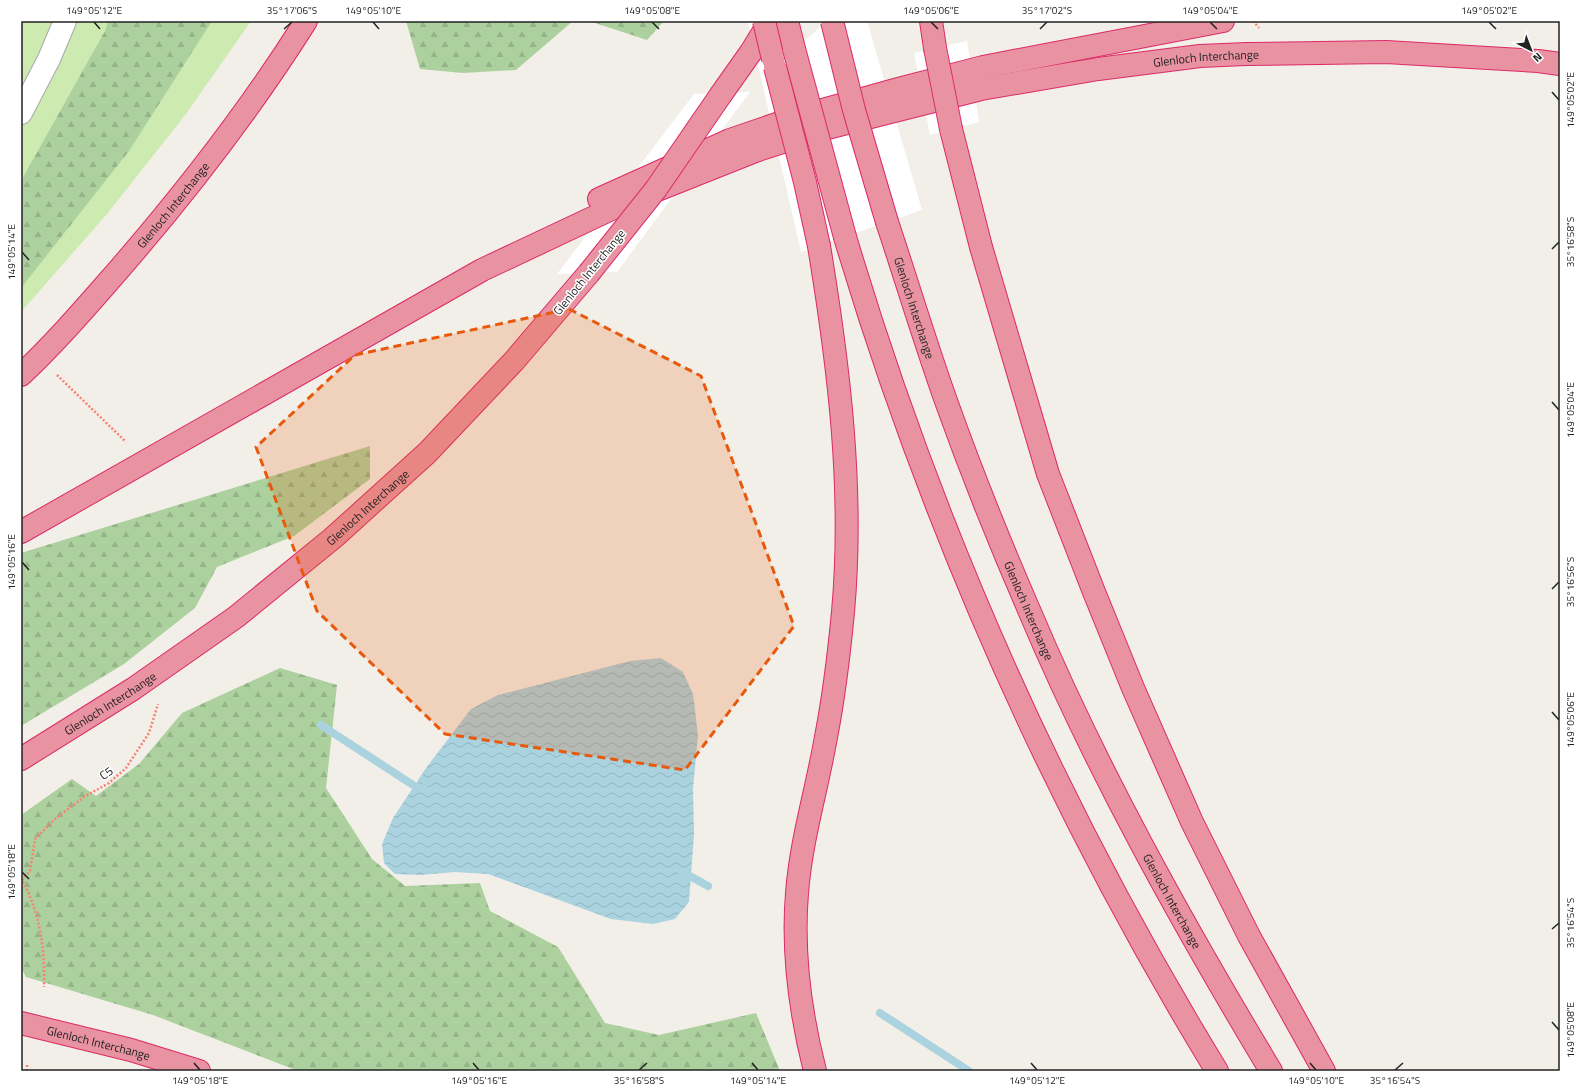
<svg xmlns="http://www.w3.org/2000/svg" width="1581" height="1092" font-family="'Titillium Web',sans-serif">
	<defs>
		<pattern id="forest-firs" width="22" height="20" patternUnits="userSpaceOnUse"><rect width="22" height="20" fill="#add19e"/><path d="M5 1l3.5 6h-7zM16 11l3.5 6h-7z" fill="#95b388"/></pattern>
		<pattern id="water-waves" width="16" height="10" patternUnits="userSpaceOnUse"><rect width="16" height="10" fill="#aad3df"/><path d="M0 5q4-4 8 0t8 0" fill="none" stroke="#92b5bf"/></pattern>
	</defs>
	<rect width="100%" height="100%" fill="#f2efe9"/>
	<polygon fill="#cdebb0" points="21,21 251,21 186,114 107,214 21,312"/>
	<g fill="url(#forest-firs)">
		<polygon points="108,21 212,21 129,151 21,288 21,181 105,31"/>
		<polygon points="406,21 573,21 516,70 463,73 420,69"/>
		<polygon points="589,21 664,21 647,40"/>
		<polygon points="370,446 370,479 294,536 217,567 195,608 124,664 21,726 21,553"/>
		<polygon points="280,668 337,685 326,788 372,859 405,886 480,883 490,911 558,947 605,1023 659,1035 756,1013 780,1071 298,1071 153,1015 26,977 21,968 21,815 72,779 96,796 139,764 182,713"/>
	</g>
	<polygon fill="url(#water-waves)" points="661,658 683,672 693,694 698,735 693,789 694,834 689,902 675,919 653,924 611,919 488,874 455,872 420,875 395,874 384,863 382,844 393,818 426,768 471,709 498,695 630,661"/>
	<g fill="#fff">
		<polygon points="748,21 796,21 763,77 827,21 867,21 922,210 801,252"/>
		<polygon points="967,41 979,122 930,135 914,53"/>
		<polygon points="750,92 617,272 557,274 694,94"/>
	</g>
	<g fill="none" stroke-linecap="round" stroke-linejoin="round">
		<g stroke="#aad3df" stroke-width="8">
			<polyline points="321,725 416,787 424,789"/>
			<polyline points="682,874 688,875 708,886"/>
			<polyline points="880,1013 969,1071"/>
		</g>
		<defs>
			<polyline id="tertiary" points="21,113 49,59 65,21"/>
			<g id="motorway">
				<polyline points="787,21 794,49"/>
				<polyline points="931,21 935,48"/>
				<polyline points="722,93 751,52 770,21"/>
				<polyline points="951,129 981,247 1048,474 1094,592 1133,688 1192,822 1249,936 1324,1071"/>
				<polyline points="599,199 730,140 797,117 898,89 983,67 1223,21"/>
				<path id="s1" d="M887,222C907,282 925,342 946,401C971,471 999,541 1029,610C1096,769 1182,923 1271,1071"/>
				<path d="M845,237C932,529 1058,811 1217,1071"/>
				<path id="s2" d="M21,375C52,346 80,314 108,282C180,200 248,113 306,21"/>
				<path id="s3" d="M21,532L482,270L622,204L755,151L823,129L981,89L1098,69L1200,56L1246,54L1386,52L1538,61L1560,64"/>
				<path id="s4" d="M21,759L133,689L236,617L333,538L427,453L514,361L589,273"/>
				<path id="s5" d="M21,1023L131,1050L199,1071"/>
				<path d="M815,1071C800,1012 792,954 797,893C801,840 817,789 826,737C834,696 839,654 843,612C854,490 839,367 819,246"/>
			</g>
		</defs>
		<use href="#tertiary" stroke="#a9a9a9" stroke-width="24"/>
		<use href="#motorway" stroke="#dc2a67" stroke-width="24"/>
		<g stroke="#fa8072" stroke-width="2.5" stroke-dasharray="2 2" stroke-linecap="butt">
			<polyline points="1253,21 1259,28"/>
			<polyline points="57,375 126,442"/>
			<path d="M21,878C40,912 45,948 44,987"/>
			<polyline points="22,880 30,871 35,839 55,819 84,797 109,783 126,768 149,733 158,704"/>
			<polyline points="27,1071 27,1064"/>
		</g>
		<use href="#tertiary" stroke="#fff" stroke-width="22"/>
		<use href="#motorway" stroke="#e892a2" stroke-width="22"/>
		<defs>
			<g id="motorway-bridge">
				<polyline points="764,21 773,59"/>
				<polyline points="832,21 854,110 887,222"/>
				<polyline points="935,48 951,129"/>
				<polyline points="794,49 845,237"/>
				<polyline points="775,67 805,182 819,246"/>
				<polyline points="589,273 656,189 722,93"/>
			</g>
		</defs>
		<use href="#motorway-bridge" stroke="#dc2a67" stroke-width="24" stroke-linecap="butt"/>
		<use href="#motorway-bridge" stroke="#e892a2" stroke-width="22"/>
	</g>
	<path fill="#e8590c" fill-opacity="0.2" stroke="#e8590c" stroke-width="3" stroke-dasharray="8 5" stroke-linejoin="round" d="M569,309L701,376L794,626L685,770L445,734L317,611L256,447L355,355Z"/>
	<path fill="none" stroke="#222" stroke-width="1.5" d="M94,22L100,29M373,22L379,29M652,22L659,29M931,22L938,29M1210,22L1217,29M1489,22L1496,29M284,29L292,22M1040,29L1047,22M1552,92L1559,100M1552,249L1559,242M22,252L29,260M1552,402L1559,410M22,562L29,570M1552,589L1559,582M1552,712L1559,720M22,872L29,879M1552,929L1559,923M1552,1022L1559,1030M194,1063L200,1070M473,1063L479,1070M752,1063L758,1070M1031,1063L1037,1070M1310,1063L1316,1070M639,1070L647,1063M1395,1070L1403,1063"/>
	<g text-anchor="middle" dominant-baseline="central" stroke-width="3" stroke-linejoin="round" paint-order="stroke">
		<g font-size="12" fill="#222" stroke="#fff">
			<text stroke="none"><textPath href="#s3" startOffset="1290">Glenloch Interchange</textPath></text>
			<text stroke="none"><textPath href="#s2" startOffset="228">Glenloch Interchange</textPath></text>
			<text transform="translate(589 272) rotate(-51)">Glenloch Interchange</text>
			<text stroke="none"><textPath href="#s1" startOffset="90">Glenloch Interchange</textPath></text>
			<text stroke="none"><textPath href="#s4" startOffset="429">Glenloch Interchange</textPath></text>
			<text stroke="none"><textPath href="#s1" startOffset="414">Glenloch Interchange</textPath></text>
			<text stroke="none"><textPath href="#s4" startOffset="105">Glenloch Interchange</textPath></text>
			<text transform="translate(106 773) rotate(-37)">C5</text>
			<text stroke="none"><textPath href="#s1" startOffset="738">Glenloch Interchange</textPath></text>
			<text stroke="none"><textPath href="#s5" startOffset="80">Glenloch Interchange</textPath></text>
		</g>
	</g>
	<rect width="1581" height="1092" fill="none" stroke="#ffffff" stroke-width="44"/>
	<g transform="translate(1531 50) rotate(138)" stroke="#ffffff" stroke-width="3" paint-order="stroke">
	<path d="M0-3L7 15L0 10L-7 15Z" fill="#222222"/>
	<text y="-6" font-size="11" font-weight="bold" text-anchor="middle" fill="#222222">N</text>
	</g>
	<rect x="22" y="22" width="1537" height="1048" fill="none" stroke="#222" stroke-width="1.5"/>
	<g font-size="10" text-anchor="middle" fill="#222">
		<text x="94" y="14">149°05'12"E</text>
		<text x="292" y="14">35°17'06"S</text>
		<text x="373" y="14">149°05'10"E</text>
		<text x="652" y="14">149°05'08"E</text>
		<text x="931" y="14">149°05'06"E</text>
		<text x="1047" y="14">35°17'02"S</text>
		<text x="1210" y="14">149°05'04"E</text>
		<text x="1489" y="14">149°05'02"E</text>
		<text transform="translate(1570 100) rotate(-90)" y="4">149°05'02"E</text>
		<text transform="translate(1570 242) rotate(-90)" y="4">35°16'58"S</text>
		<text transform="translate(11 252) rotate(-90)" y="4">149°05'14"E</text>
		<text transform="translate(1570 410) rotate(-90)" y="4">149°05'04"E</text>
		<text transform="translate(11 562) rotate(-90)" y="4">149°05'16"E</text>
		<text transform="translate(1570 582) rotate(-90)" y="4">35°16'56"S</text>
		<text transform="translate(1570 720) rotate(-90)" y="4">149°05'06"E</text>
		<text transform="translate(11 872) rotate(-90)" y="4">149°05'18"E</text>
		<text transform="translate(1570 923) rotate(-90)" y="4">35°16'54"S</text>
		<text transform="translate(1570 1030) rotate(-90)" y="4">149°05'08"E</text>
		<text x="200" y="1084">149°05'18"E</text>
		<text x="479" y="1084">149°05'16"E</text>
		<text x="639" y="1084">35°16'58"S</text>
		<text x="758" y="1084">149°05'14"E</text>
		<text x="1037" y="1084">149°05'12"E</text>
		<text x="1316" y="1084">149°05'10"E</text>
		<text x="1395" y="1084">35°16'54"S</text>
	</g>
</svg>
